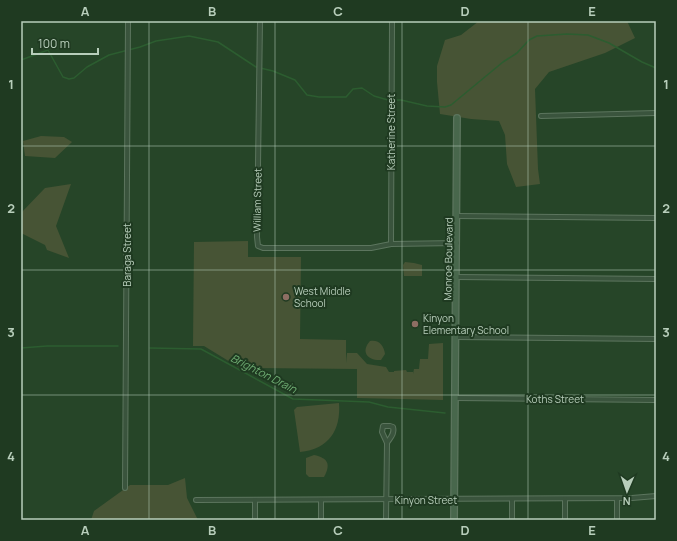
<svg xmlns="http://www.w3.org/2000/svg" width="677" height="541" font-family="Manrope,sans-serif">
	<rect width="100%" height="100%" fill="#264528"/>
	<g fill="#475435">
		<polygon points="479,21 627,21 635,38 605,53 549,72 535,89 538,169 540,184 516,187 507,164 505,135 499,121 471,119 440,114 437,82 437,66 445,40 461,35"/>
		<polygon points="41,136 64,137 72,142 55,158 25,156 23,141"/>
		<polygon points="71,184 56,226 69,258 47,250 45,245 21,233 21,213 45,188"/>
		<polygon points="248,241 248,257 301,257 300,339 346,340 346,363 347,353 357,353 367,364 386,367 389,372 394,372 394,371 406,370 407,372 413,372 413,374 414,369 419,369 420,359 428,359 429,344 443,343 443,400 357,398 357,369 240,368 204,346 193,346 194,242"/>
		<polygon points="405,262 414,263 422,265 422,276 404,276 403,265"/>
		<path d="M370,341C379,339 384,346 385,354L381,360C368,361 360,352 370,341Z"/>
		<path d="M339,403C341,430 329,449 300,452L294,410L297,407Z"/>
		<path d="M314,455C328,458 331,464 324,477H309L306,474V458Z"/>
		<polygon points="185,478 187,498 198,520 91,520 94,511 130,485 168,485"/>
	</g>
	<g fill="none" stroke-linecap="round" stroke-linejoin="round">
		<g stroke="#2c5d30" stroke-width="1.5">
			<polyline points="21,60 48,50 63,77 69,79 74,78 87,67 109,55 140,47 156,41 189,36 218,42 256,67 273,71 295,80 307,95 319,97 346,97 353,89 362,88 374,96 388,100 401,100 427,106 445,107 451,105 503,62 517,53 529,40 537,36 567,34 588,35 609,43 642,62 656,68"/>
			<polyline points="21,348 47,346 118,346"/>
			<polyline points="150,348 201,349 293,399 369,402 388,407 445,413"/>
		</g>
		<defs>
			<g id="street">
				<polyline points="260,21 257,237 258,246 263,248 371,248 391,244 457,243"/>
				<polyline points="541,116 656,113"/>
				<polyline points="457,216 656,218"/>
				<polyline points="391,244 392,21"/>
				<polyline points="456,277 656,279"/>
				<polyline points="456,337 656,339"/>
				<polyline points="455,398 656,400"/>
				<polyline points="125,488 128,21"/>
				<polyline points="512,499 512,520"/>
				<polyline points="196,500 632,498 656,496"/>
				<polyline points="255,520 255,500"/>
				<polyline points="321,520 321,500"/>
				<path d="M386,520L387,443C390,438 395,434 393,427L390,426H383L382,432L387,443"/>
				<polyline points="565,520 565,499"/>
				<polyline points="617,520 617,499"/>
			</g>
			<polyline id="secondary" points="454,520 457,118"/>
		</defs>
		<use href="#street" stroke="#5c755e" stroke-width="6"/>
		<use href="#secondary" stroke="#5c755e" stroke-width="8"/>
		<use href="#street" stroke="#3a543d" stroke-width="4"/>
		<use href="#secondary" stroke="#48674c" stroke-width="5.5"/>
	</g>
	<path fill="none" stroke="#b8cebb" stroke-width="1" stroke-opacity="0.55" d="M149,21V520M275,21V520M402,21V520M528,21V520M21,146H656M21,270H656M21,395H656"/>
	<g fill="#8d6e63" stroke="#1f3a21" stroke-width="1.5">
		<circle cx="286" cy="297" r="4"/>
		<circle cx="415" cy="324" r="4"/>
	</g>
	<g text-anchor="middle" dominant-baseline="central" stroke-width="4" stroke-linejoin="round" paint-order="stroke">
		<g font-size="10" fill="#b8cebb" stroke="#1f3a21">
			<text transform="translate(391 132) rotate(-90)">Katherine Street</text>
			<text transform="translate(257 200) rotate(-89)">William Street</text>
			<text transform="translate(127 255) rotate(-90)">Baraga Street</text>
			<text transform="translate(448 259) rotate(-89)">Monroe Boulevard</text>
			<text x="555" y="399">Koths Street</text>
			<text x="426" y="500">Kinyon Street</text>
		</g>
		<g font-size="10" fill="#b8cebb" stroke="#1f3a21" text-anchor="start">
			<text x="294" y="291">West Middle<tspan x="294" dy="12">School</tspan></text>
			<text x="423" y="318">Kinyon<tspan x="423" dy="12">Elementary School</tspan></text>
		</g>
		<g font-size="11" font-style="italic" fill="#70ae74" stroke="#1f3a21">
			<text transform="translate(264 373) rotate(27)">Brighton Drain</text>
		</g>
	</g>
	<rect width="677" height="541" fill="none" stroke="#1f3a21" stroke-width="44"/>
	<g transform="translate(627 491) rotate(182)" stroke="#1f3a21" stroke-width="3" paint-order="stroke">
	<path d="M0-3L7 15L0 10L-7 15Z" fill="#b8cebb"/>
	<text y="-6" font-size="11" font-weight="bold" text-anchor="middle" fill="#b8cebb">N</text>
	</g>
	<path d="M32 48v6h66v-6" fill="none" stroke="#b8cebb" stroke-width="2"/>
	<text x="38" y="48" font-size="12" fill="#b8cebb" stroke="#1f3a21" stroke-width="3" paint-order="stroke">100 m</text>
	<rect x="22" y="22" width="633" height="497" fill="none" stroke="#b8cebb" stroke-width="1.5"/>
	<g font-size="13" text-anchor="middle" font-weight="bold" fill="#b8cebb">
		<text x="85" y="16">A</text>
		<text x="212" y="16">B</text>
		<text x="338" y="16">C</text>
		<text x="465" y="16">D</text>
		<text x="592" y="16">E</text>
		<text x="11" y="89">1</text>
		<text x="666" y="89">1</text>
		<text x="11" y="213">2</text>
		<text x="666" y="213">2</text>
		<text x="11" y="337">3</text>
		<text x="666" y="337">3</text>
		<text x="11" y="461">4</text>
		<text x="666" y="461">4</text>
		<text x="85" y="535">A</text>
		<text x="212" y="535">B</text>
		<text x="338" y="535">C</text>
		<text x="465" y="535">D</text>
		<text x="592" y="535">E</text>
	</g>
</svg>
